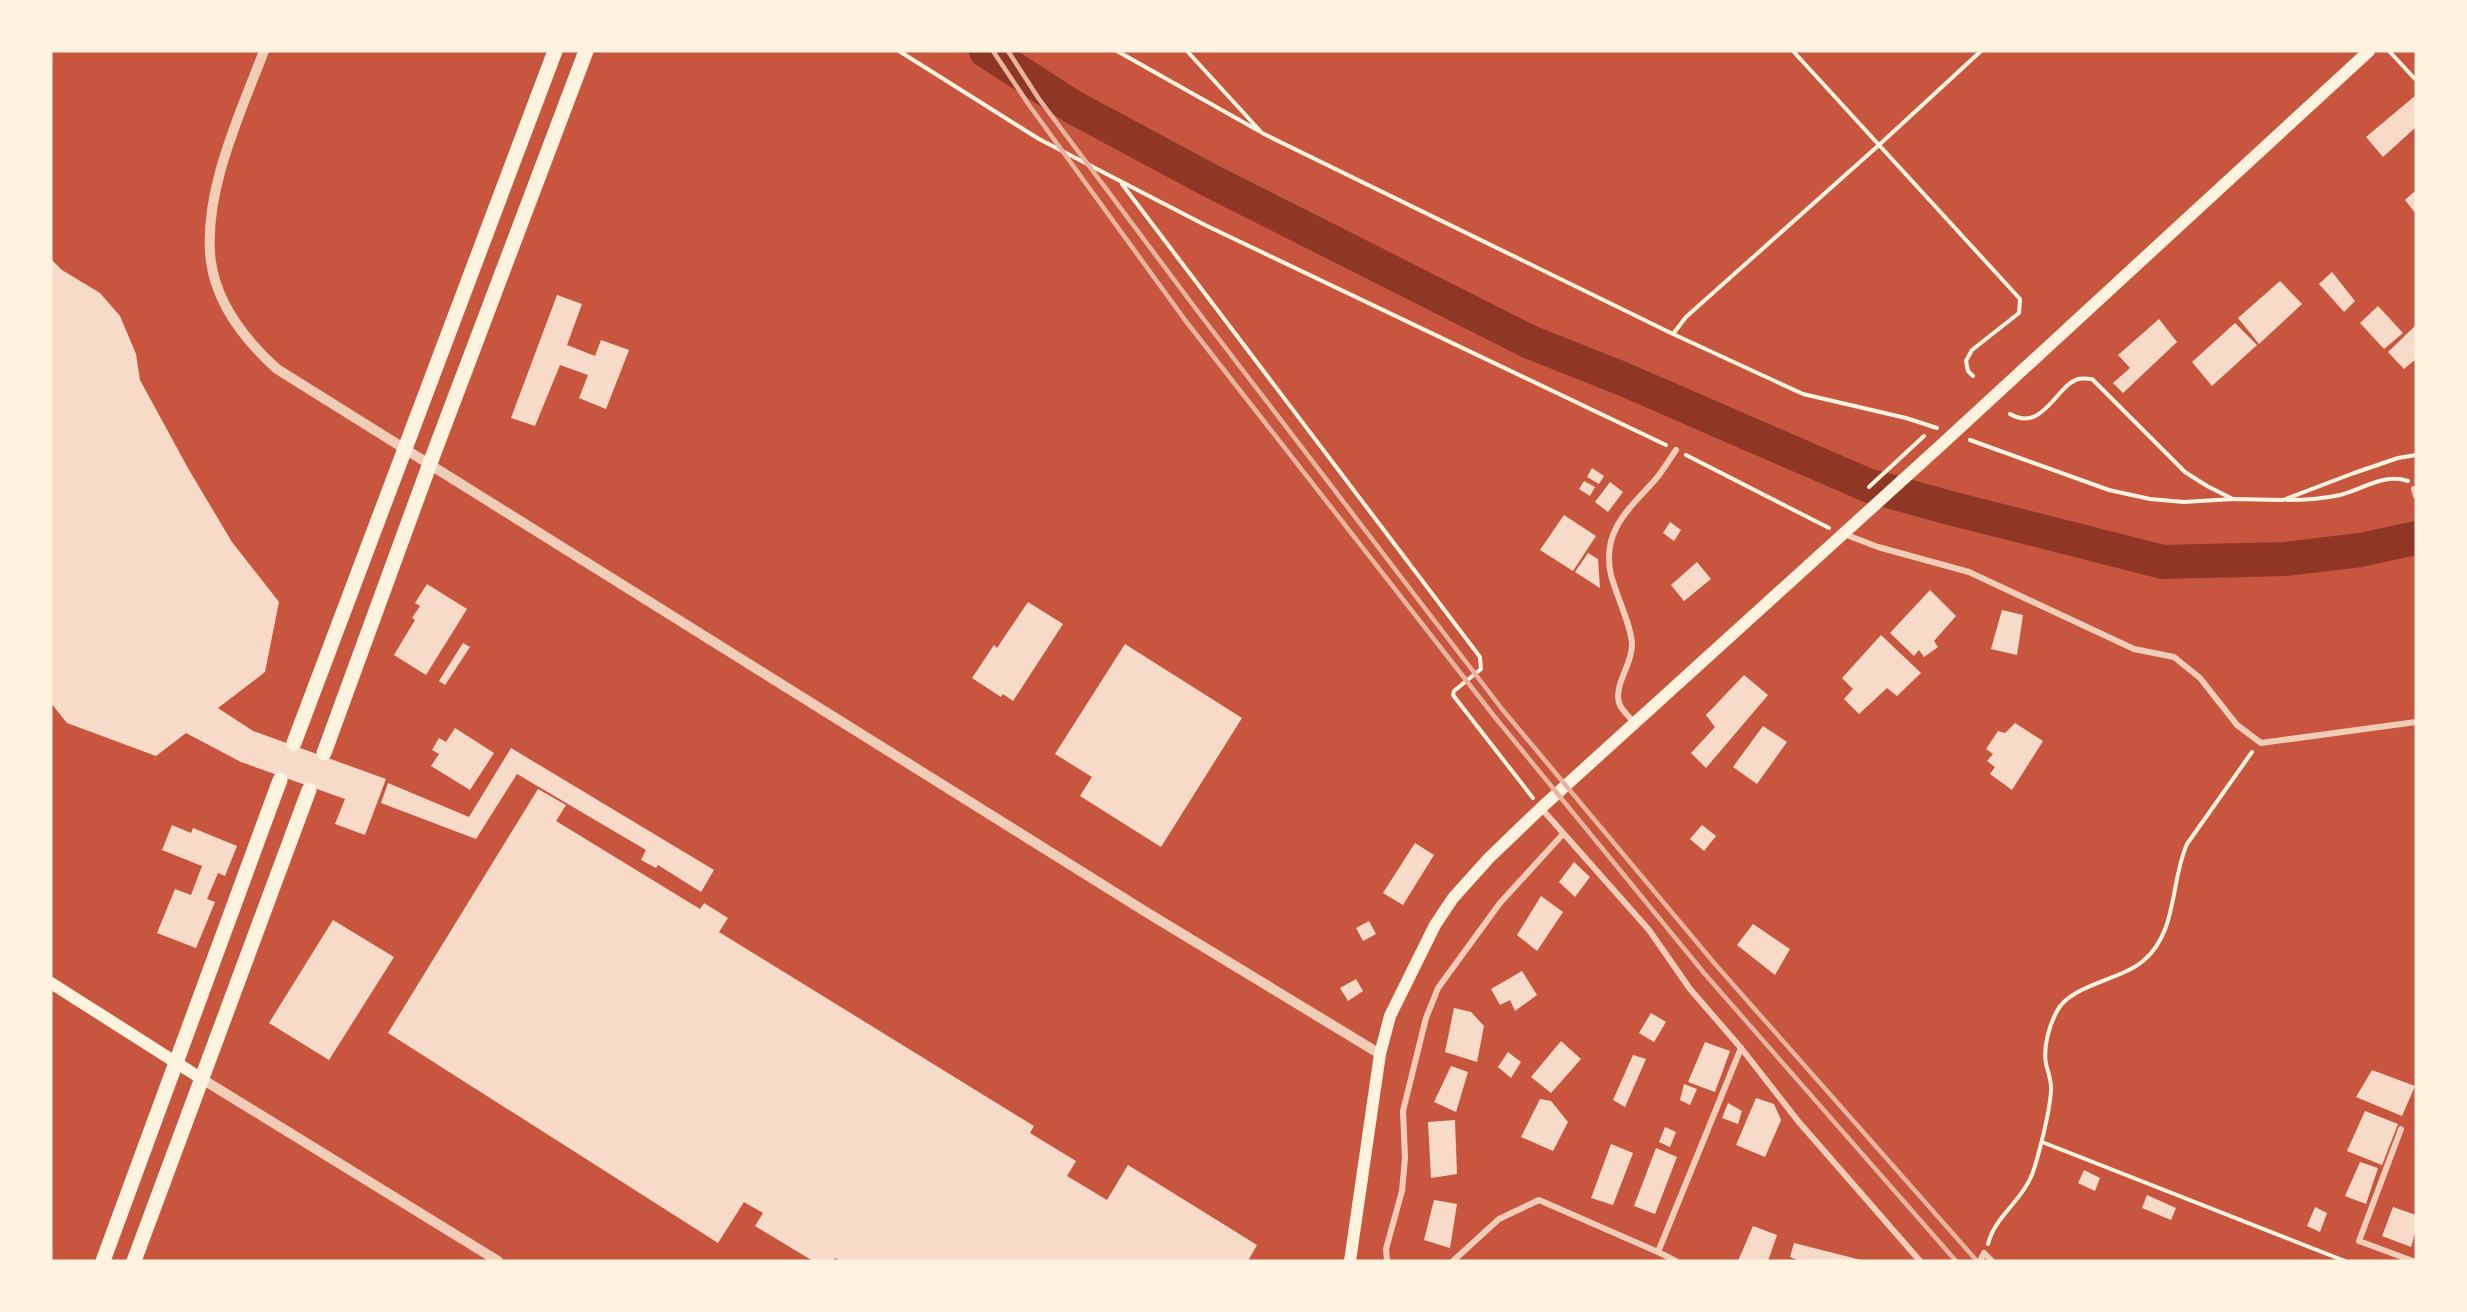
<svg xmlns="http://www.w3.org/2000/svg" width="2467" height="1312" font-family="'Space Grotesk',sans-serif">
	<rect width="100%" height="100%" fill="#c8553d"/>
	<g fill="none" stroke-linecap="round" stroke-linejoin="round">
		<polyline stroke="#8f3625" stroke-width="34" points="986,51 1073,107 1211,181 1530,342 1623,379 1867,485 1946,507 2163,562 2285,559 2360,550 2416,538"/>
	</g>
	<g fill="#f7dbc8">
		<polygon points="2416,95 2416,127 2383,157 2366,137"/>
		<polygon points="2416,190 2416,214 2405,200"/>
		<polygon points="51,259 62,270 100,293 120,316 136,354 140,380 189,470 232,542 279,602 265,672 218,708 253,731 386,779 365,835 335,824 345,799 241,762 186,733 156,756 67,723 51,703"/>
		<polygon points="2332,272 2355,301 2344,312 2319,284"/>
		<polygon points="2280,281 2302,304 2259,344 2238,318"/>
		<polygon points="557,295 582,304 567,345 595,356 601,340 629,350 606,409 579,398 588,375 560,365 535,426 511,418"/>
		<polygon points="2378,306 2403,333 2384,349 2360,323"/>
		<polygon points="2159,319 2177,342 2123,393 2113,383 2130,368 2118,355"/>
		<polygon points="2235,323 2257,345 2212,386 2192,362"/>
		<polygon points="2416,325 2416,359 2404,369 2388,352"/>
		<polygon points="1592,468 1604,476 1599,484 1587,477"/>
		<polygon points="1584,481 1595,487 1590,496 1579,489"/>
		<polygon points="1610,482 1623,492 1608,512 1595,502"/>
		<polygon points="1564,515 1596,536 1573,571 1540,550"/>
		<polygon points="1670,522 1681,530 1674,541 1663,533"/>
		<polygon points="1588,553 1598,559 1600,588 1575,572"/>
		<polygon points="1697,562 1711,579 1684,601 1671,585"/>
		<polygon points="427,584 467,609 426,675 394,655 415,620 412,618 420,606 415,603"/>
		<polygon points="1930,590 1956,616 1934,641 1938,647 1924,657 1919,650 1914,656 1890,633"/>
		<polygon points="1028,602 1063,624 1013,701 1003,694 1001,697 972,678 994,645 997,648"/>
		<polygon points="2002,610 2023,615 2017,655 1991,649"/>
		<polygon points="1881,635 1921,673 1897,696 1887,688 1859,714 1844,699 1853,689 1842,678"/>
		<polygon points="463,643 470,647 445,685 439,681"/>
		<polygon points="1125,644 1242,718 1161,847 1080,796 1092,777 1055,754"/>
		<polygon points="1744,675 1768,695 1706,768 1691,753 1715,727 1706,715"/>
		<polygon points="2015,723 2043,741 2012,790 1990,774 1995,767 1987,761 1993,754 1986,749 1998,731 2005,733"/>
		<polygon points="1763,726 1787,742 1757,784 1733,767"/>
		<polygon points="455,728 494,753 470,790 431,766 439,754 432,750 439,738 446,742"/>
		<polygon points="511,748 714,870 701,892 658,865 656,868 641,860 646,850 517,774 476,839 381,803 388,783 469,817"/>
		<polygon points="538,789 566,805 556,821 700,909 704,903 728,918 719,932 1034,1126 1030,1133 1076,1161 1067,1176 1107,1200 1128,1165 1257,1245 1248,1261 840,1261 835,1258 833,1261 813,1261 755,1226 763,1213 744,1202 718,1243 388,1033"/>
		<polygon points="172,825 191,833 193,828 237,846 225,876 218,873 207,899 215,902 196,948 157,933 175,889 191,895 202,866 162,850"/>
		<polygon points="1702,825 1716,836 1704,851 1690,839"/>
		<polygon points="1415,843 1434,855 1403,905 1383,893"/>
		<polygon points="1574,862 1590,877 1575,897 1559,882"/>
		<polygon points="1541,896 1563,912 1537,951 1517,935"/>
		<polygon points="333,920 394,957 329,1060 269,1023"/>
		<polygon points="1369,921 1376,934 1363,941 1356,928"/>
		<polygon points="1753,924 1790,949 1775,975 1737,945"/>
		<polygon points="1522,971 1537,995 1515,1011 1510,1000 1500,1005 1491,989"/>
		<polygon points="1356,979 1363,991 1348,1001 1340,988"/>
		<polygon points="1454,1008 1471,1012 1484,1026 1477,1062 1445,1052"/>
		<polygon points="1651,1013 1666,1022 1654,1042 1639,1033"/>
		<polygon points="1561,1041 1581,1059 1551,1093 1531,1077"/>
		<polygon points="1705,1042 1730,1051 1715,1092 1688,1082"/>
		<polygon points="1508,1052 1521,1062 1511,1078 1498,1067"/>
		<polygon points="1633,1055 1646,1059 1625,1107 1613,1100"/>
		<polygon points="1451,1066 1468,1072 1456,1112 1434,1102"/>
		<polygon points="2372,1070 2415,1086 2402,1116 2356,1097"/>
		<polygon points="1684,1084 1697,1089 1690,1105 1680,1100"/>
		<polygon points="1756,1098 1774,1104 1781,1120 1765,1157 1736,1145"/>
		<polygon points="1540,1099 1551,1101 1568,1122 1553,1151 1521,1137"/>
		<polygon points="1728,1103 1742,1111 1738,1124 1722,1118"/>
		<polygon points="2365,1111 2398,1124 2382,1165 2347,1151"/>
		<polygon points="1455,1120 1457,1174 1431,1178 1428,1122"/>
		<polygon points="1665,1127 1676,1132 1670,1147 1659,1142"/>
		<polygon points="1611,1144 1633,1153 1613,1205 1591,1198"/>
		<polygon points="1656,1148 1677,1157 1655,1214 1634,1206"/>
		<polygon points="2360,1162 2378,1168 2366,1204 2345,1196"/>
		<polygon points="2084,1170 2100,1178 2095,1191 2078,1183"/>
		<polygon points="2147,1195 2176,1208 2171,1220 2142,1208"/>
		<polygon points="1434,1200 1457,1204 1450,1248 1424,1240"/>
		<polygon points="2315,1207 2327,1213 2320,1232 2307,1226"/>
		<polygon points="2393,1207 2416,1215 2416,1230 2411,1247 2382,1236"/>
		<polygon points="1753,1226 1777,1235 1768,1261 1738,1261"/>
		<polygon points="1794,1243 1861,1260 1861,1261 1800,1261 1790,1257"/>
	</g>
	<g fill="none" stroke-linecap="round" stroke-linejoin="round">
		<g stroke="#fff3e0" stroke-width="4">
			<polyline points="899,51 1039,139 1205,225 1666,445"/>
			<polyline points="1117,51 1259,131"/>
			<polyline points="1187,51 1262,133 1673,334 1803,394 1906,418 1937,428"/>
			<polyline points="1793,51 2020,299 2019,313 1972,350 1966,361 1968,371 1973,376"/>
			<polyline points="2389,51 2416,80"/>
			<polyline points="1122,184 1480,657 1481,669 1454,691 1453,695 1533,798"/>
			<polyline points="1673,334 1686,317 1879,145 1981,51"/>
			<path d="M2010,414C2043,433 2056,386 2078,379C2082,378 2088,379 2092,379L2185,472L2207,486L2233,499"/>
			<polyline points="1970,440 2109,490 2150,499 2184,502 2233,499 2283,500 2354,473 2398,458 2416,455"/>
			<polyline points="1686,455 1829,528"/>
			<polyline points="1869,487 1924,436"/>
			<path d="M2287,500C2305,500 2322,499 2340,495C2363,489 2384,473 2408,481"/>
			<polyline points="2042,1142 2345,1261"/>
			<path d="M1988,1244C1995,1217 2019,1203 2030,1179C2035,1169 2038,1155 2041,1144C2045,1128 2050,1108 2051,1091C2052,1082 2048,1072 2046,1064C2043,1047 2049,1026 2057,1011C2070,985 2121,980 2143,961C2178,932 2170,882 2187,844L2252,752"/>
		</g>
		<g stroke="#f1ccb7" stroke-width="6">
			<polyline points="2414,489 2416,496"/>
			<polyline points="1844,534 1878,547 1969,572 2134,649 2174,657 2200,678 2237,725 2261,743 2416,722"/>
			<path d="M1636,725C1631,718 1621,710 1619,703C1614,684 1632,665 1632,645C1632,627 1616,595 1611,575C1601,531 1629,509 1655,480C1663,471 1669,460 1676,450"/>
			<polyline points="1541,808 1649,930 1690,989 1741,1048 1798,1121 1920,1261"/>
			<polyline points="2401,1129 2359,1241 2413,1261"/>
			<polyline points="1387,1261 1386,1249 1402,1191 1405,1158 1403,1111 1426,1018 1438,988 1500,903 1563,834"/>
			<polyline points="1453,1261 1499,1219 1539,1200 1658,1252"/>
			<polyline points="1676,1261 1658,1252 1741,1048"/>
			<polyline points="1980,1261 1984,1253 1992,1261"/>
		</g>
		<g stroke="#f1ccb7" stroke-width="10">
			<path d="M264,51C240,114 202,194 211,262C217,305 246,341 277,369L1146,912L1380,1054"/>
			<polyline points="202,1079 498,1261"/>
		</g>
		<g stroke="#fff3e0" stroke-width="12">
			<polyline points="51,983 202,1079"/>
			<polyline points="1350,1261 1380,1054 1390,1016 1435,925 1453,898 1489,858 1541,808 1940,446 2369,51"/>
		</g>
		<g stroke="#fff3e0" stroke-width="15">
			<polyline points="294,743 555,51"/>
			<polyline points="324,753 429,466 586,51"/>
			<polyline points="103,1261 280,780"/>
			<polyline points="134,1261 309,790"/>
		</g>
		<g stroke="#e9b49f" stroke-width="4.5">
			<polyline points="993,51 1029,105 1185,320 1494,716 1704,973 1956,1261"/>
			<polyline points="1008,51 1039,99 1199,313 1502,709 1715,964 1977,1261"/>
		</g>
	</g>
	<rect width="2467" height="1312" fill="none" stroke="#fff3e0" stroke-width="105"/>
</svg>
